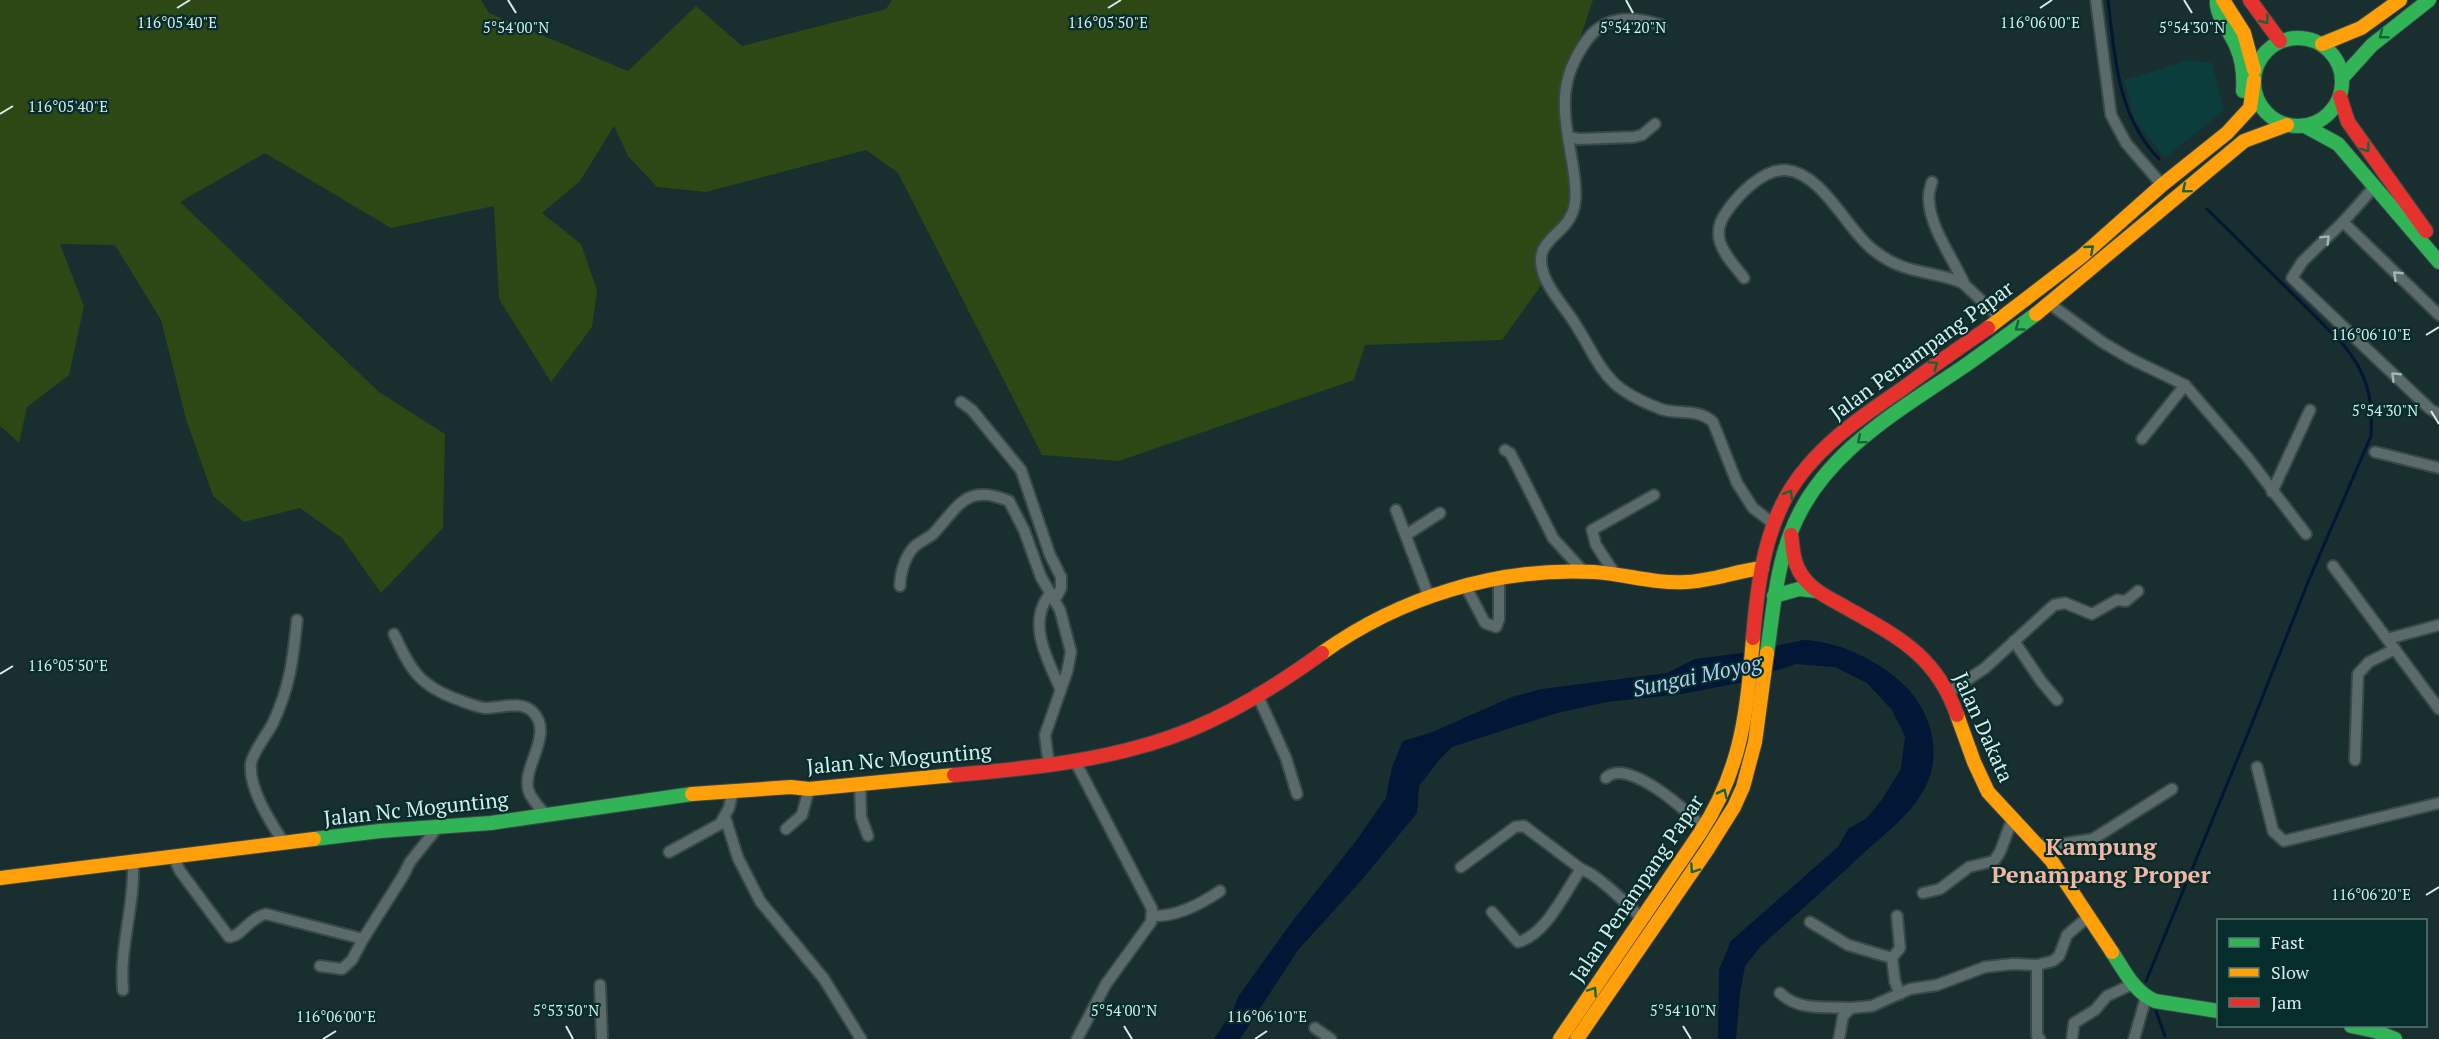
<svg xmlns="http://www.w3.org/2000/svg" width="2439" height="1039" font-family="'PT Serif',serif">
	<rect width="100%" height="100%" fill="#192e2e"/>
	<polygon fill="#0b3d3d" points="2190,60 2212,63 2224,110 2165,158 2135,121 2124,80"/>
	<polygon fill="#2d4715" points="0,0 481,0 489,13 628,71 696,6 742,46 886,9 892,0 1593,0 1562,91 1572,189 1569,217 1544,252 1548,276 1502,340 1365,345 1354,380 1119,461 1042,455 898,173 866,150 706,192 657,187 628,156 614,126 580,181 542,213 581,244 597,290 592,327 551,382 499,299 494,206 391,228 265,153 180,202 379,392 445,434 443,528 381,593 342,538 300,508 244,522 213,496 186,419 161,320 115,245 60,244 84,306 69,375 27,407 19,443 0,426"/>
	<path fill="#021635" d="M1804,640C1842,642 1882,662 1908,689C1934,718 1943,759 1922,793C1909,815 1887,832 1868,849C1833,882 1796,914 1760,947L1745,966L1740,993L1736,1039H1718L1719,970L1731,941L1838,847L1849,828L1866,819L1881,801L1901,769L1905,736L1892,710L1867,683L1835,667L1796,664L1739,683L1681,694L1607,702L1557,713L1452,747L1440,759L1419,786L1417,813L1359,883L1298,950L1240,1039H1214L1233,1011L1238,997L1291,923L1356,841L1386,798L1392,767L1403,741L1430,733L1512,697L1542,689L1667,673L1695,659L1742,653Z"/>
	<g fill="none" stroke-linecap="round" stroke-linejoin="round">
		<g stroke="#021635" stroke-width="3">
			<path d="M2108,0C2115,57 2117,116 2159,159"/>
			<path d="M2146,981L2251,726L2308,582L2371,436C2373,396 2367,373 2342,343L2207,209"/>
			<polyline points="2156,1011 2165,1036"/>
		</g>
		<defs>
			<g id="street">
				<polyline points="2096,0 2111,115 2126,143 2162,185"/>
				<path d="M1661,25C1633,16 1605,15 1587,40C1556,83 1564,113 1572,161C1574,175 1577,189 1575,202C1571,239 1526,236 1546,280C1553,295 1565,308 1574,322C1604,369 1602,387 1661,409C1678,415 1698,408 1713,422L1737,483L1753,508L1774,524"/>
				<polyline points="1568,137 1579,139 1634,137 1642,135 1655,124"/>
				<path d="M1932,182C1930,188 1928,195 1929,201C1930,227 1953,259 1964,283"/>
				<polyline points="2375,186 2343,222 2302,262 2292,278 2430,409 2439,414"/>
				<polyline points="2343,222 2439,315"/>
				<path d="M1744,278C1727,256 1707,238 1727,211C1739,194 1763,169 1786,170C1822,173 1846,228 1872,249C1904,275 1926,269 1961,282C1965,284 1994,313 2001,319"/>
				<polyline points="2050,304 2102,342 2131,359 2185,385 2248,458 2306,534"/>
				<polyline points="961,402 972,410 1021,470 1050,555 1061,577 1061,588 1055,600"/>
				<polyline points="2142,439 2185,385"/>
				<polyline points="1505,450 1510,453 1519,470 1553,538 1584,572"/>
				<polyline points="2375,452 2439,468"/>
				<polyline points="2272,492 2310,410"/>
				<polyline points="1396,510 1429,597"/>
				<polyline points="1406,535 1440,513"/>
				<polyline points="2333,566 2439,709"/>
				<polyline points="1615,574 1596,545 1592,530 1654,495"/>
				<path d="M900,586C900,574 905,556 914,547C919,542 927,539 933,534C959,506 966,483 1009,501L1024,530L1041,577L1060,610L1071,652L1067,672L1045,735L1049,765"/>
				<polyline points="1466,587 1485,623 1496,627 1499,619 1499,580"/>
				<path d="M1051,593C1026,621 1047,659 1060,688"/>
				<path d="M394,634C411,671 420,686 459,700C467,703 476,707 485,708C501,708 521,700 533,712C555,735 520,768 529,792C532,800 539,807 545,814"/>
				<polyline points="2387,639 2439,625"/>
				<polyline points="2014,641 2041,681 2057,700"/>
				<polyline points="1949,692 1985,668 2054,605 2065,603 2092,614 2117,600 2126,601 2138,591"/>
				<polyline points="1257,694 1286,758 1297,794"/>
				<polyline points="2355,760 2358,674 2369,662 2395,649"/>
				<polyline points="1075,761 1152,909 1151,922 1106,984 1077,1039"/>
				<polyline points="2257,767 2273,831 2284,841 2439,803"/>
				<path d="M1606,778C1627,756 1690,813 1704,829"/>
				<polyline points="860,784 861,817 868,836"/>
				<polyline points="725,817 738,858 760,901 824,979 861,1039"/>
				<polyline points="786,829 802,815 809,789"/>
				<path d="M284,843C271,823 248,788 251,763C253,752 268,733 273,723C290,686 293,660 297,620"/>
				<polyline points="2036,843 2049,846 2093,839 2172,789"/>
				<polyline points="669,852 720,824 729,808 733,790"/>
				<path d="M173,856L180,871L229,937C241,937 249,918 266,914L363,939"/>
				<polyline points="1461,867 1515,827 1524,826 1581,869"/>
				<polyline points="1923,893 1940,889 1969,867 1994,861 2000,852 2012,820"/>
				<path d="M1492,912L1518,942C1546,935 1565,892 1581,869C1600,876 1626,904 1643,919"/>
				<path d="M1152,916C1177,917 1201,904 1220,891"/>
				<polyline points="1810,922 1848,945 1892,958 1895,982 1900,994"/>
				<polyline points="1892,958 1900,948 1897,916"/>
				<polyline points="2037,965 2037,1036 2040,1039"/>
				<polyline points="320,966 342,969 352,960 363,939 403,876 410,862 438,827"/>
				<polyline points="600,985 602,1039"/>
				<path d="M123,990C119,947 135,906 133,862"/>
				<path d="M1780,993C1800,1012 1827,1006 1851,1008"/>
				<polyline points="1315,1028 1331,1039"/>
				<polyline points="1839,1039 1843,1016 1851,1008 1872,1006 1910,989 1937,985 1985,967 2013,964 2037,965 2053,961 2059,956 2067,935 2089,916"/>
				<polyline points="2072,1039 2074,1023 2095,1010 2107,996 2133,984"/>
				<polyline points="2134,1039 2146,997"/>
			</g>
			<g id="fast">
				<path d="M2217,0C2215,15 2232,34 2237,48C2243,62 2244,76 2243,91"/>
				<circle cx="2298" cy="82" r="44"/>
				<polyline points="2343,77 2372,45 2429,0"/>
				<polyline points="2305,126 2338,144 2439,262"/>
				<polyline points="1774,596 1799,589 1817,591"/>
				<path d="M1767,653C1773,612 1776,570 1791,532C1821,453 1900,410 1966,365C1990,348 2013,331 2036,314"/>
				<polyline points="314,839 380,831 491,823 692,794"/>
				<path d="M2112,952C2124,970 2134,992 2155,1001L2218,1011"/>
				<polyline points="2351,1026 2375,1031 2395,1039"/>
			</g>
			<g id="slow">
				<polyline points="2223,0 2244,33 2254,70"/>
				<polyline points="2322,44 2361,28 2400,0"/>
				<polyline points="2036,314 2244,141 2287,125"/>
				<polyline points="1988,328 2082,256 2162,185 2227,133 2250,108 2254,80"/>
				<path d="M1322,653C1400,597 1498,567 1594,572C1625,574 1655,584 1686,582C1712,581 1736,571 1762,568"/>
				<polyline points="1957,715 1974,762 1988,792 2051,860 2112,952"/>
				<polyline points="692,794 791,787 809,789 954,775"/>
				<polyline points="0,878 314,839"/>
				<path d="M1560,1039L1700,833C1742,769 1747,711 1753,638"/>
				<polyline points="1577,1039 1707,850 1734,807 1743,787 1755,742 1767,653"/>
			</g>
			<g id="jam">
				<polyline points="2250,0 2280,41"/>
				<polyline points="2340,97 2348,122 2426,231"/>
				<path d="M1791,535C1793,549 1793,562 1801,574C1811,590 1829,598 1845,607C1898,637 1936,655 1957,715"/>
				<path d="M1753,638C1757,590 1763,539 1786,497C1812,450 1859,418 1902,389C1930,368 1959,348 1988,328"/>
				<path d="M954,775C1034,768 1117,760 1192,729C1238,710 1282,682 1322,653"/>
			</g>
		</defs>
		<use href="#street" stroke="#394948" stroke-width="14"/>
		<use href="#fast" stroke="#394948" stroke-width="16"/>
		<use href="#slow" stroke="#394948" stroke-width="16"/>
		<use href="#jam" stroke="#394948" stroke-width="16"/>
		<use href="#street" stroke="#5b6a6a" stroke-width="10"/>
		<use href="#fast" stroke="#30b455" stroke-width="14"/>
		<use href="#slow" stroke="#ff9f0a" stroke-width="14"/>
		<use href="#jam" stroke="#e5322d" stroke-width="14"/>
	</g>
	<defs><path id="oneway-chevron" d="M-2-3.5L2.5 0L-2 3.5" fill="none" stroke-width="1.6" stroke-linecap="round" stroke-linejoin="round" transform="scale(1.5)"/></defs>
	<g stroke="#16633c">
		<use href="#oneway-chevron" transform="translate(2265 20) rotate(53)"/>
		<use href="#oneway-chevron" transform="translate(2383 35) rotate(142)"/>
		<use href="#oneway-chevron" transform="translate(2366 148) rotate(54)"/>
		<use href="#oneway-chevron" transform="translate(2186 189) rotate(140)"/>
		<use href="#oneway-chevron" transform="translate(2090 249) rotate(-41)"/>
		<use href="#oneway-chevron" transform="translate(2019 327) rotate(144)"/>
		<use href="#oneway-chevron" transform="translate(1934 365) rotate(-34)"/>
		<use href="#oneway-chevron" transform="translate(1861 440) rotate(140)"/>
		<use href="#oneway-chevron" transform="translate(1789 494) rotate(-58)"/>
		<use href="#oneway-chevron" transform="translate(1723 793) rotate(-64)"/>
		<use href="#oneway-chevron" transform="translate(1694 869) rotate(124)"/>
		<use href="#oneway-chevron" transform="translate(1593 991) rotate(-56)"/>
	</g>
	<g stroke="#a5b7b7">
		<use href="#oneway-chevron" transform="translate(2326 239) rotate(-45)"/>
		<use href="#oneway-chevron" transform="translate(2397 275) rotate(-136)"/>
		<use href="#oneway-chevron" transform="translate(2395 376) rotate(-136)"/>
	</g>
	<path fill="none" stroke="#d7ebea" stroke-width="2" d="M508,0L516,13M1626,0L1633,13M2184,0L2192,13M177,8L190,0M1108,8L1121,0M2040,8L2052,0M0,114L13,106M2426,335L2439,327M2431,411L2439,424M0,674L13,666M2426,895L2439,887M566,1026L573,1039M1124,1026L1132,1039M1683,1026L1691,1039M323,1039L336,1031M1255,1039L1267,1031"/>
	<g text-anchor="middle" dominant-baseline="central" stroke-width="4.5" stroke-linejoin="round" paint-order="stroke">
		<g font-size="21" fill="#d7ebea" stroke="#042d2c">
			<text transform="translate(1921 350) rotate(-36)">Jalan Penampang Papar</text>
			<text transform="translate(1984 727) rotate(66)">Jalan Dakata</text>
			<text transform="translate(899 758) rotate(-5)">Jalan Nc Mogunting</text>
			<text transform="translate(416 808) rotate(-6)">Jalan Nc Mogunting</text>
			<text transform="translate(1636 888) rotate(-56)">Jalan Penampang Papar</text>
		</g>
		<g font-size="22" font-style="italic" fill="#b1cbf2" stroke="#042d2c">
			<text transform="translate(1697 675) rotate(-12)">Sungai Moyog</text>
		</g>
		<g font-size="24" font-weight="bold" fill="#f6b5a3" stroke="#042d2c">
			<text x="2101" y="846">Kampung<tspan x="2101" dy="28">Penampang Proper</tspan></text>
		</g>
	</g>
	<g font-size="15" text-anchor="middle" fill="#d7ebea" stroke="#042d2c" stroke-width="4.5" stroke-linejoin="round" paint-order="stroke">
		<text x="177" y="28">116°05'40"E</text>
		<text x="1108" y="28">116°05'50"E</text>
		<text x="2040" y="28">116°06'00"E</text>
		<text x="1633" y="33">5°54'20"N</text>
		<text x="2192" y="33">5°54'30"N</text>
		<text x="516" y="33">5°54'00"N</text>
		<text x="68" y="112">116°05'40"E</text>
		<text x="2371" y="340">116°06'10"E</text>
		<text x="2385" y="416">5°54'30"N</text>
		<text x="68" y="671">116°05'50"E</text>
		<text x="2371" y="900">116°06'20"E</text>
		<text x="566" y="1016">5°53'50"N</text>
		<text x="1124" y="1016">5°54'00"N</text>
		<text x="1683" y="1016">5°54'10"N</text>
		<text x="336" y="1022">116°06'00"E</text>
		<text x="1267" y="1022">116°06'10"E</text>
	</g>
	<rect x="2217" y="919" width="210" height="108" fill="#042d2c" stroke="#587978" stroke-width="1.5"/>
	<rect x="2229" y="938" width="30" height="9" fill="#30b455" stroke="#587978" stroke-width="1.5"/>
	<text x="2271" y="949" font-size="18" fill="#d7ebea">Fast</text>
	<rect x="2229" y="968" width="30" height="9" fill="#ff9f0a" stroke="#587978" stroke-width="1.5"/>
	<text x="2271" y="979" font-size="18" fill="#d7ebea">Slow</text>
	<rect x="2229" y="998" width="30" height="9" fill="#e5322d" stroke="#587978" stroke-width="1.5"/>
	<text x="2271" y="1009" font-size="18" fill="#d7ebea">Jam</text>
</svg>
